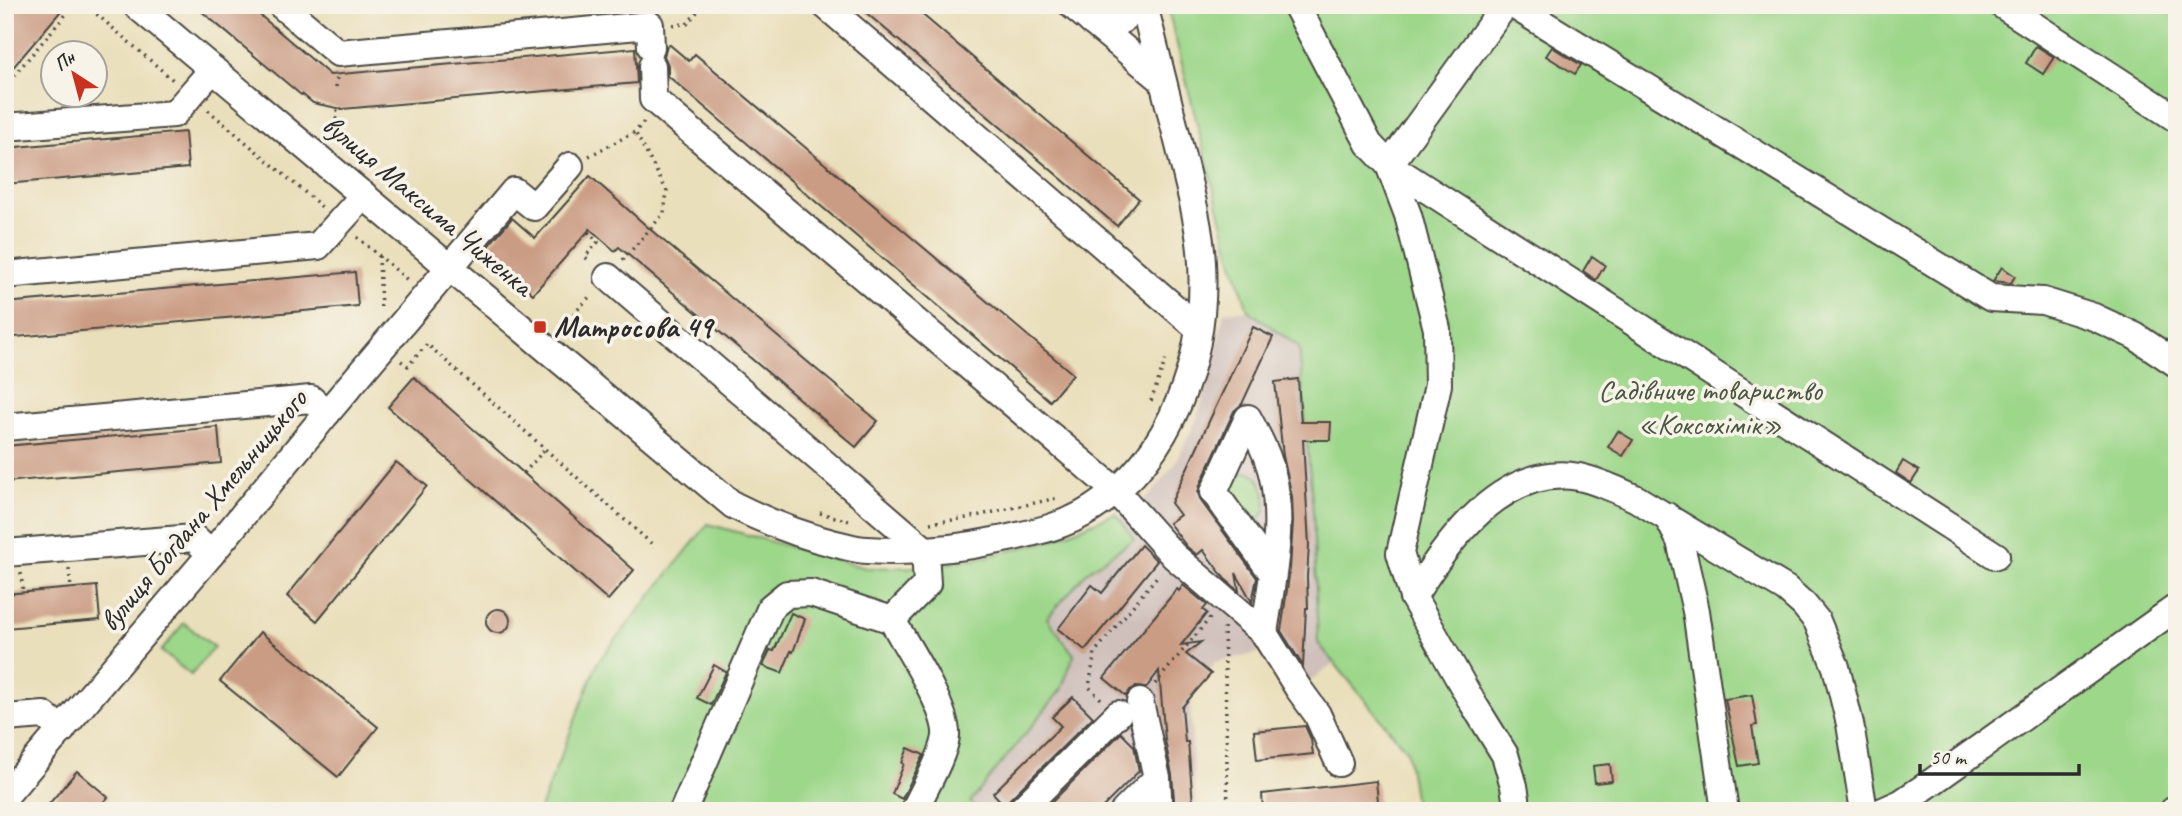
<svg xmlns="http://www.w3.org/2000/svg" width="2182" height="816" font-family="Caveat,sans-serif">
	<rect width="100%" height="100%" fill="#f7f3e8"/>
	<filter id="ink" filterUnits="userSpaceOnUse"><feTurbulence type="fractalNoise" baseFrequency=".0143" numOctaves="2"/><feDisplacementMap in="SourceGraphic" scale="14" xChannelSelector="R" yChannelSelector="G"/><feConvolveMatrix kernelMatrix="1 2 1 2 8 2 1 2 1" color-interpolation-filters="sRGB"/></filter>
	<filter id="wash" filterUnits="userSpaceOnUse"><feTurbulence type="fractalNoise" baseFrequency=".00686" numOctaves="4" result="noise"/><feDisplacementMap in="SourceGraphic" scale="28" xChannelSelector="R" yChannelSelector="G"/><feGaussianBlur stdDeviation="1.57" result="paint"/><feColorMatrix in="noise" values="0 0 0 0 0 0 0 0 0 0 0 0 0 0 0 0 0 1.4 0 .05"/><feComposite in="paint" operator="in"/></filter>
	<g filter="url(#wash)">
		<rect width="100%" height="100%" fill="#eadfbb"/>
		<polygon fill="#cfc0bb" points="1248,310 1299,347 1313,511 1318,643 1335,663 1293,693 1259,653 1215,662 1190,700 1196,811 978,811 970,802 1061,689 1074,655 1047,619 1088,571 1134,539 1120,519 1151,494 1175,464 1197,419 1214,363 1224,312"/>
		<g fill="#9dd78a" stroke="#64815a" stroke-width="2">
			<polygon points="1167,5 2177,5 2177,811 1416,811 1407,751 1318,643 1313,511 1299,347 1248,310 1230,253"/>
			<path d="M1245,472L1254,474C1265,484 1272,512 1257,520L1247,518C1237,502 1221,484 1245,472Z"/>
			<polygon points="1116,513 1134,539 1088,571 1047,618 1074,655 1061,690 970,802 978,811 539,811 598,662 708,524 866,568 920,567 973,560 1049,541"/>
			<polygon points="184,623 214,647 191,675 161,651"/>
		</g>
		<g id="blocks">
			<g fill="#cb9c84">
				<polygon points="5,5 66,5 5,77"/>
				<polygon points="194,5 248,5 330,75 635,48 637,83 342,109 313,103 302,94 301,95"/>
				<polygon points="857,5 911,5 1139,199 1117,226"/>
				<polygon points="670,45 689,61 695,54 1073,374 1050,401 668,76 668,65 664,56 667,46"/>
				<polygon points="2036,46 2054,57 2043,74 2026,63"/>
				<polygon points="1552,47 1581,65 1575,74 1546,56"/>
				<polygon points="185,132 188,168 5,184 5,148"/>
				<polygon points="590,176 659,237 878,421 856,447 619,247 615,251 590,229 533,294 484,251 512,218 535,238"/>
				<polygon points="1592,256 1605,265 1596,280 1583,271"/>
				<polygon points="2002,267 2015,276 2011,283 1993,281"/>
				<polygon points="355,272 358,306 5,338 5,303"/>
				<polygon points="1253,327 1273,337 1242,404 1234,411 1200,485 1198,493 1201,501 1257,578 1252,602 1236,573 1239,591 1225,579 1203,550 1197,555 1187,547 1169,523 1180,515 1171,503"/>
				<polygon points="414,377 634,570 608,600 388,407"/>
				<polygon points="1298,379 1301,422 1331,422 1330,440 1303,440 1309,545 1307,577 1308,608 1306,608 1303,666 1281,631 1290,569 1293,521 1292,497 1283,456 1275,382"/>
				<polygon points="218,427 221,463 5,482 5,446"/>
				<polygon points="1618,431 1633,440 1623,456 1608,447"/>
				<polygon points="1903,461 1919,471 1911,483 1896,473"/>
				<polygon points="396,462 427,486 317,621 287,596"/>
				<polygon points="1141,545 1157,561 1085,650 1058,629 1092,585 1102,593"/>
				<polygon points="1183,585 1207,605 1203,610 1207,613 1181,645 1201,642 1186,654 1211,674 1182,707 1185,742 1188,742 1193,804 1190,804 1191,811 1175,811 1172,775 1165,740 1159,671 1146,688 1136,687 1130,690 1126,696 1104,678 1177,589 1179,591"/>
				<polygon points="97,586 100,620 5,628 5,594"/>
				<circle cx="498" cy="621" r="12"/>
				<polygon points="791,613 805,619 793,652 791,651 782,673 763,666 770,650 774,651"/>
				<polygon points="260,632 378,727 338,777 220,681"/>
				<polygon points="714,665 726,672 711,705 697,698"/>
				<polygon points="1752,695 1757,725 1752,726 1758,763 1739,766 1725,699"/>
				<polygon points="1073,697 1093,717 1009,800 1005,806 993,793 1061,726 1052,717"/>
				<polygon points="1305,726 1311,739 1313,754 1257,760 1254,731"/>
				<polygon points="1121,733 1134,746 1139,771 1099,811 1043,811"/>
				<polygon points="908,748 924,755 902,799 892,794 904,764 902,763"/>
				<polygon points="1610,764 1612,781 1595,783 1593,766"/>
				<polygon points="77,771 108,797 96,811 43,811"/>
				<polygon points="1376,781 1379,811 1263,811 1262,794"/>
			</g>
		</g>
	</g>
	<g filter="url(#ink)">
		<use href="#blocks" fill-opacity="0" stroke="#484641" stroke-width="2"/>
		<g fill="none" stroke-linecap="round" stroke-linejoin="round">
			<defs>
				<g id="minor">
					<path d="M136,5L733,505C767,522 800,535 836,544C846,546 857,550 867,550C910,553 957,549 999,540C1032,533 1064,527 1093,508C1173,457 1207,355 1202,263C1200,225 1189,186 1180,149C1168,101 1156,53 1144,5"/>
					<polyline points="281,5 338,53 650,25 651,47"/>
					<polyline points="825,5 1198,328"/>
					<polyline points="1072,5 1162,80"/>
					<polyline points="1296,5 1369,144 1389,165 1408,215 1437,329 1438,385 1400,553 1413,597 1471,700 1505,755 1514,786 1518,811"/>
					<polyline points="1505,5 1389,165 1996,556"/>
					<polyline points="1513,5 1991,298 2043,301 2094,317 2135,336 2177,364"/>
					<polyline points="2002,5 2177,119"/>
					<path d="M1092,22C1112,27 1125,23 1136,5"/>
					<polyline points="652,66 653,99 1116,491 1174,556 1264,633 1298,688 1317,714 1339,763"/>
					<polyline points="5,127 174,114 213,69"/>
					<polyline points="5,275 318,246 364,195"/>
					<path d="M608,277L925,550L927,584L892,620C906,645 948,709 946,736C944,756 923,791 914,811"/>
					<polyline points="5,427 311,399 327,413"/>
					<polyline points="1667,516 1680,541 1696,611 1725,811"/>
					<polyline points="5,553 194,538 211,554"/>
					<path d="M1413,597C1447,542 1503,463 1579,477C1598,481 1617,490 1635,498L1786,589L1804,605L1817,621L1836,667L1850,724L1864,811"/>
					<path d="M1264,633C1272,578 1288,511 1267,457C1262,444 1255,431 1248,418L1214,492L1273,574"/>
					<polyline points="5,718 44,715 62,730"/>
					<polyline points="1157,778 1159,811"/>
					<polyline points="5,796 211,554 327,413 514,191 534,207 570,166"/>
					<polyline points="683,811 771,607 787,594 811,593 892,620"/>
					<polyline points="1020,811 1118,714"/>
					<polyline points="1124,811 1157,778 1140,702"/>
					<polyline points="1883,811 1901,803 1932,782 2177,607"/>
					<polyline points="2173,811 2177,808"/>
				</g>
			</defs>
			<use href="#minor" stroke="#484641" stroke-width="30"/>
			<g stroke="#484641" stroke-width="3.5" stroke-dasharray="2 5" stroke-linecap="butt">
				<polyline points="86,5 173,80"/>
				<polyline points="673,25 687,24 703,5"/>
				<polyline points="5,86 74,5"/>
				<polyline points="336,87 337,76"/>
				<polyline points="208,110 322,207"/>
				<polyline points="334,140 337,108"/>
				<polyline points="589,156 635,132 644,122"/>
				<polyline points="588,232 598,242 585,257 591,262"/>
				<polyline points="357,237 410,282"/>
				<polyline points="379,256 381,311"/>
				<polyline points="623,260 664,213 667,191 635,132"/>
				<polyline points="559,330 592,294"/>
				<polyline points="401,361 408,366 427,344 653,545"/>
				<polyline points="1151,401 1167,356"/>
				<polyline points="524,473 545,449"/>
				<polyline points="820,513 853,522"/>
				<polyline points="930,523 967,518 1057,498"/>
				<polyline points="69,569 71,588"/>
				<polyline points="21,573 23,592"/>
				<polyline points="1224,627 1228,811"/>
				<polyline points="1155,684 1210,618"/>
				<polyline points="1101,699 1089,687 1095,652 1159,574"/>
			</g>
			<use href="#minor" stroke="#fff" stroke-width="26"/>
		</g>
	</g>
	<rect fill="#c8321e" stroke="#f7f3e8" stroke-width="2.5" x="533" y="320" width="14" height="14" rx="3.5"/>
	<g text-anchor="middle" dominant-baseline="central" stroke-width="7" stroke-linejoin="round" paint-order="stroke">
		<g font-size="30" fill="#2b2b2b" stroke="#f7f3e8">
			<text transform="translate(428 205) rotate(40)">вулиця Максима Чиженка</text>
			<text transform="translate(203 510) rotate(-50)">вулиця Богдана Хмельницького</text>
		</g>
		<g font-size="30" font-weight="bold" fill="#2b2b2b" stroke="#f7f3e8" text-anchor="start">
			<text x="554" y="327">Матросова 49</text>
		</g>
		<g font-size="30" fill="#485643" stroke="#f7f3e8">
			<text x="1710" y="390">Садівниче товариство<tspan x="1710" dy="34">«Коксохімік»</tspan></text>
		</g>
	</g>
	<rect width="2182" height="816" fill="none" stroke="#f7f3e8" stroke-width="28"/>
	<g transform="translate(74 74) rotate(324)"><circle r="33" fill="#f7f3e8" stroke="#a5a39c" stroke-width="2"/>
	<path d="M0-5L12 26L0 18L-12 26Z" fill="#c8321e"/>
	<text y="-10" font-size="19" font-weight="bold" text-anchor="middle" fill="#2b2b2b">Пн</text>
	</g>
	<path d="M1920 764v10h159v-10" fill="none" stroke="#2b2b2b" stroke-width="3.5"/>
	<text x="1930" y="764" font-size="21" fill="#2b2b2b" stroke="#f7f3e8" stroke-width="5" paint-order="stroke">50 m</text>
</svg>
